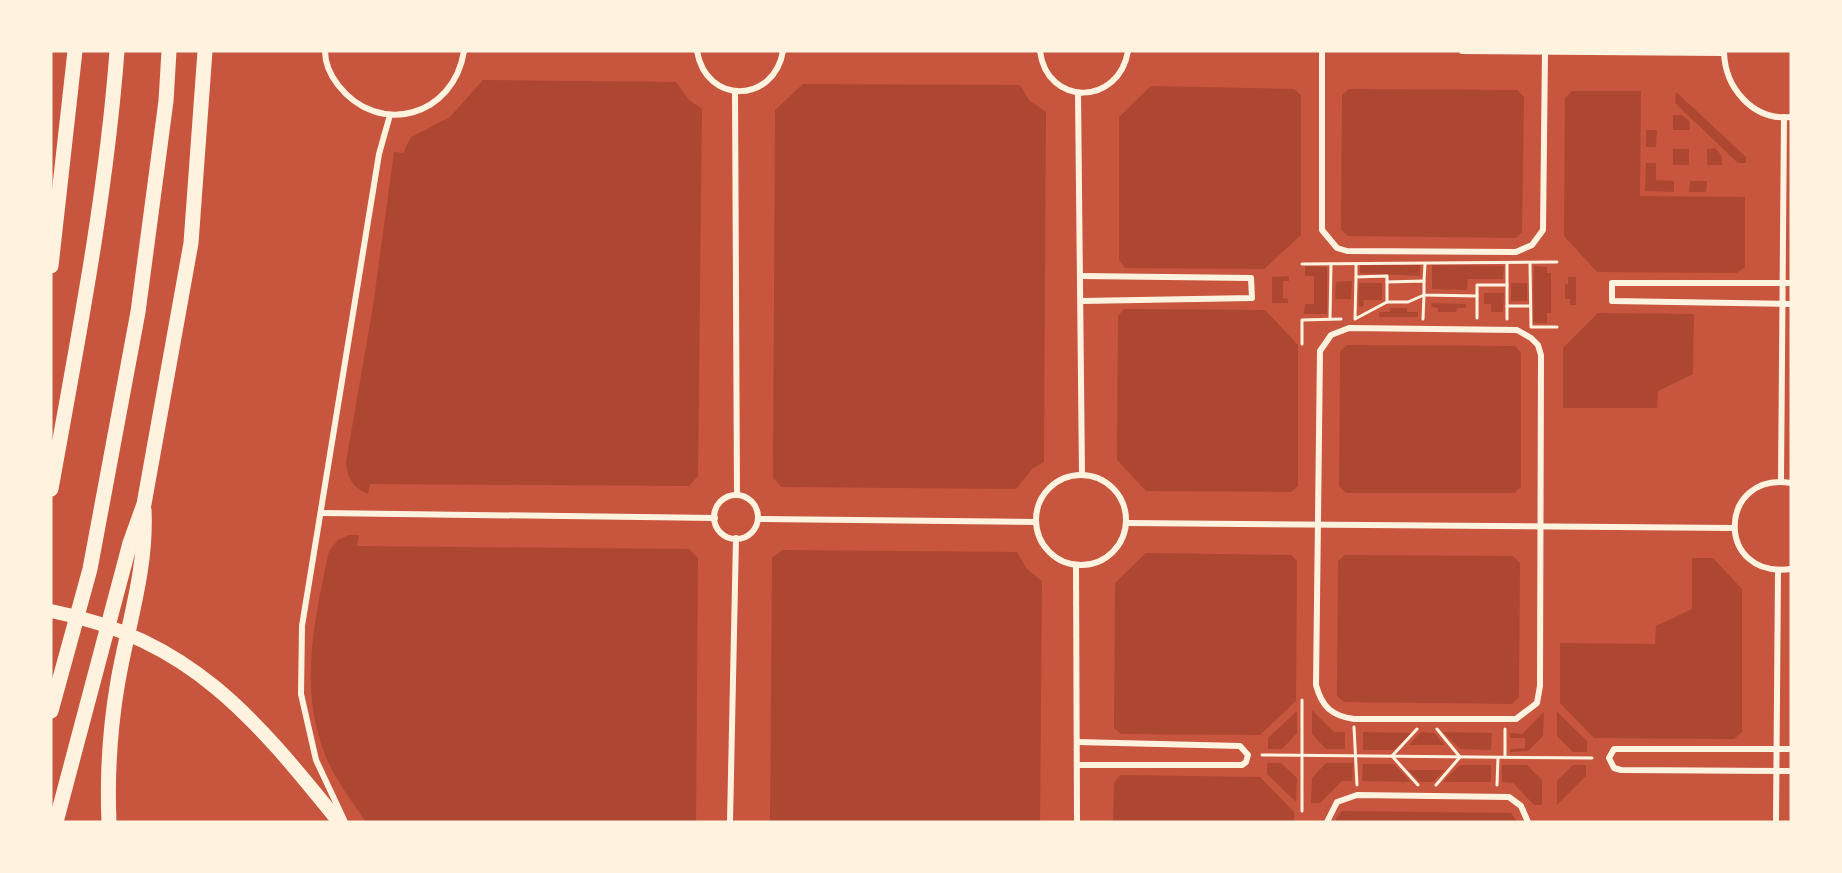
<svg xmlns="http://www.w3.org/2000/svg" width="1842" height="873" font-family="Signika,sans-serif">
	<rect width="100%" height="100%" fill="#c8553d"/>
	<g fill="#ae4732">
		<path d="M483,80L676,82L689,100L702,109L698,476L689,486L370,484L368,494C353,488 347,478 346,462L373,306L394,152L403,153L411,137L450,117Z"/>
		<polygon points="803,84 1020,85 1029,100 1046,112 1044,462 1033,468 1016,489 782,487 773,478 775,110"/>
		<polygon points="1151,86 1294,89 1301,95 1301,235 1264,269 1125,268 1119,260 1119,117"/>
		<polygon points="1349,89 1517,90 1524,97 1522,232 1516,238 1348,236 1341,229 1342,95"/>
		<polygon points="1572,91 1641,91 1640,196 1745,197 1745,267 1737,273 1597,272 1564,236 1565,98"/>
		<polygon points="1676,92 1746,157 1746,163 1738,163 1675,103"/>
		<polygon points="1673,115 1682,115 1690,122 1690,130 1673,130"/>
		<polygon points="1646,130 1657,130 1656,147 1646,147"/>
		<polygon points="1715,148 1722,156 1722,165 1707,165 1707,149"/>
		<rect x="1673" y="149" width="16" height="16"/>
		<polygon points="1646,163 1656,163 1656,180 1674,181 1674,192 1645,191"/>
		<polygon points="1690,181 1707,181 1706,192 1689,192"/>
		<polygon points="1360,265 1420,265 1420,276 1360,273"/>
		<polygon points="1432,265 1504,266 1503,279 1468,279 1467,290 1432,289"/>
		<polygon points="1305,266 1327,267 1327,314 1304,314 1305,304 1314,304 1314,276 1305,276"/>
		<polygon points="1534,266 1547,267 1547,273 1551,273 1551,313 1547,313 1547,323 1533,323"/>
		<polygon points="1289,276 1289,281 1283,281 1283,298 1288,299 1288,303 1272,303 1272,277"/>
		<polygon points="1568,277 1576,277 1576,305 1570,305 1570,299 1565,299 1565,284 1568,284"/>
		<polygon points="1352,281 1351,299 1335,299 1336,282"/>
		<polygon points="1359,283 1382,283 1382,300 1364,300 1363,307 1359,306"/>
		<rect x="1511" y="283" width="16" height="18"/>
		<polygon points="1484,293 1504,293 1503,312 1491,312 1491,304 1484,304"/>
		<polygon points="1432,303 1466,304 1466,308 1457,308 1456,312 1438,312 1438,308 1431,307"/>
		<polygon points="1390,308 1407,308 1407,312 1418,312 1418,317 1379,317 1379,312 1390,312"/>
		<polygon points="1124,309 1265,310 1298,345 1298,486 1291,492 1146,491 1117,460 1118,316"/>
		<polygon points="1598,313 1694,314 1693,374 1658,391 1657,408 1563,408 1563,348"/>
		<polygon points="1347,345 1515,346 1521,353 1521,487 1514,493 1346,493 1339,486 1340,351"/>
		<path d="M349,535H359L357,546L689,549L698,558L696,822H366C353,803 339,784 329,764C297,695 314,622 329,551L338,540Z"/>
		<polygon points="782,550 1017,552 1027,569 1042,581 1040,822 770,822 772,558"/>
		<polygon points="1146,553 1291,555 1297,561 1296,701 1260,735 1121,734 1114,728 1115,583"/>
		<polygon points="1345,555 1513,556 1520,563 1519,697 1512,704 1344,702 1337,696 1338,561"/>
		<polygon points="1692,558 1713,558 1742,589 1742,732 1734,739 1594,738 1560,703 1560,643 1655,644 1656,626 1692,609"/>
		<polygon points="1312,710 1334,732 1345,732 1345,749 1326,749 1312,734"/>
		<polygon points="1297,711 1297,733 1282,749 1268,749 1268,738"/>
		<polygon points="1544,712 1543,736 1528,751 1510,752 1510,749 1525,748 1525,738 1510,738 1510,733 1522,734"/>
		<polygon points="1557,712 1587,741 1587,752 1573,752 1557,736"/>
		<polygon points="1363,732 1412,733 1394,750 1363,750"/>
		<polygon points="1421,732 1434,733 1445,745 1409,745"/>
		<polygon points="1443,732 1492,733 1491,750 1460,749"/>
		<polygon points="1267,763 1281,763 1297,778 1296,802 1267,774"/>
		<polygon points="1326,763 1353,763 1352,781 1342,781 1320,803 1311,803 1312,778"/>
		<polygon points="1363,764 1394,764 1411,782 1362,781"/>
		<polygon points="1460,765 1491,765 1491,782 1443,782"/>
		<polygon points="1502,765 1527,765 1542,780 1542,805 1534,805 1513,783 1502,782"/>
		<polygon points="1573,765 1586,765 1586,776 1557,805 1557,781"/>
		<polygon points="1408,770 1445,770 1433,782 1420,782"/>
		<polygon points="1120,775 1260,777 1294,812 1294,822 1113,822 1114,783"/>
		<polygon points="1342,811 1511,813 1517,822 1336,822 1336,818"/>
	</g>
	<g fill="none" stroke-linecap="round" stroke-linejoin="round">
		<g stroke="#fff3e0" stroke-width="3">
			<polyline points="1530,263 1531,327 1557,327"/>
			<polyline points="1302,264 1557,262"/>
			<polyline points="1356,264 1356,277 1387,276 1387,282 1424,281 1424,295 1477,296 1477,285 1507,285"/>
			<polyline points="1356,277 1355,319 1387,302 1408,302 1424,295 1423,319"/>
			<polyline points="1424,281 1425,264"/>
			<polyline points="1477,296 1477,318"/>
			<polyline points="1387,302 1387,282"/>
			<polyline points="1507,306 1530,306"/>
			<polyline points="1330,319 1331,264"/>
			<polyline points="1507,319 1507,264"/>
			<polyline points="1302,344 1302,320 1341,319"/>
			<polyline points="1302,700 1302,811"/>
			<polyline points="1354,727 1357,785"/>
			<polyline points="1417,729 1392,756 1418,785"/>
			<polyline points="1262,755 1592,758"/>
			<polyline points="1505,757 1505,729"/>
			<polyline points="1436,785 1460,757 1437,729"/>
			<polyline points="1497,785 1498,758"/>
		</g>
		<g stroke="#fff3e0" stroke-width="6">
			<path d="M325,51C325,63 331,76 338,85C379,138 454,116 464,51"/>
			<path d="M697,51C706,105 774,104 783,51"/>
			<path d="M1040,51C1047,107 1119,106 1128,51"/>
			<polyline points="1322,51 1322,230 1337,248 1347,251 1516,252 1532,245 1543,230 1545,51"/>
			<polyline points="1462,51 1724,53"/>
			<path d="M1724,52C1725,87 1752,121 1791,117"/>
			<polyline points="735,91 737,495"/>
			<polyline points="1078,93 1082,475"/>
			<polyline points="1791,283 1612,283 1612,301 1791,304"/>
			<polyline points="1081,301 1252,298 1251,278 1081,276"/>
			<path d="M1349,328L1517,330L1531,338L1538,345L1541,355L1540,686L1537,703L1516,719H1354C1332,716 1322,707 1316,685L1320,351L1331,335Z"/>
			<circle cx="1081" cy="520" r="45"/>
			<polyline points="1781,481 1784,117"/>
			<path d="M1791,483C1718,471 1714,579 1791,569"/>
			<circle cx="736" cy="517" r="22"/>
			<polyline points="322,513 715,518"/>
			<polyline points="758,519 1036,522"/>
			<polyline points="1127,523 1734,528"/>
			<polyline points="1076,566 1077,822"/>
			<polyline points="1077,742 1240,746 1248,755 1246,762 1242,765 1077,765"/>
			<polyline points="1791,749 1614,749 1609,758 1614,768 1621,770 1791,771"/>
			<polyline points="345,822 316,760 301,694 302,626 379,154 390,115"/>
			<polyline points="730,822 736,538"/>
			<polyline points="1327,822 1337,802 1357,795 1509,797 1521,806 1528,822"/>
			<polyline points="1776,822 1778,571"/>
		</g>
		<path stroke="#fff3e0" stroke-width="14" d="M51,611C191,639 254,717 339,822"/>
		<g stroke="#fff3e0" stroke-width="15">
			<polyline points="51,266 75,51"/>
			<path d="M51,489C77,344 106,198 117,51"/>
			<polyline points="51,711 90,569 138,312 166,101 169,51"/>
			<polyline points="56,822 130,543 144,504 191,243 205,51"/>
			<path d="M109,822C107,775 110,727 118,681C128,624 147,568 144,510"/>
		</g>
	</g>
	<rect width="1842" height="873" fill="none" stroke="#fff3e0" stroke-width="105"/>
</svg>
